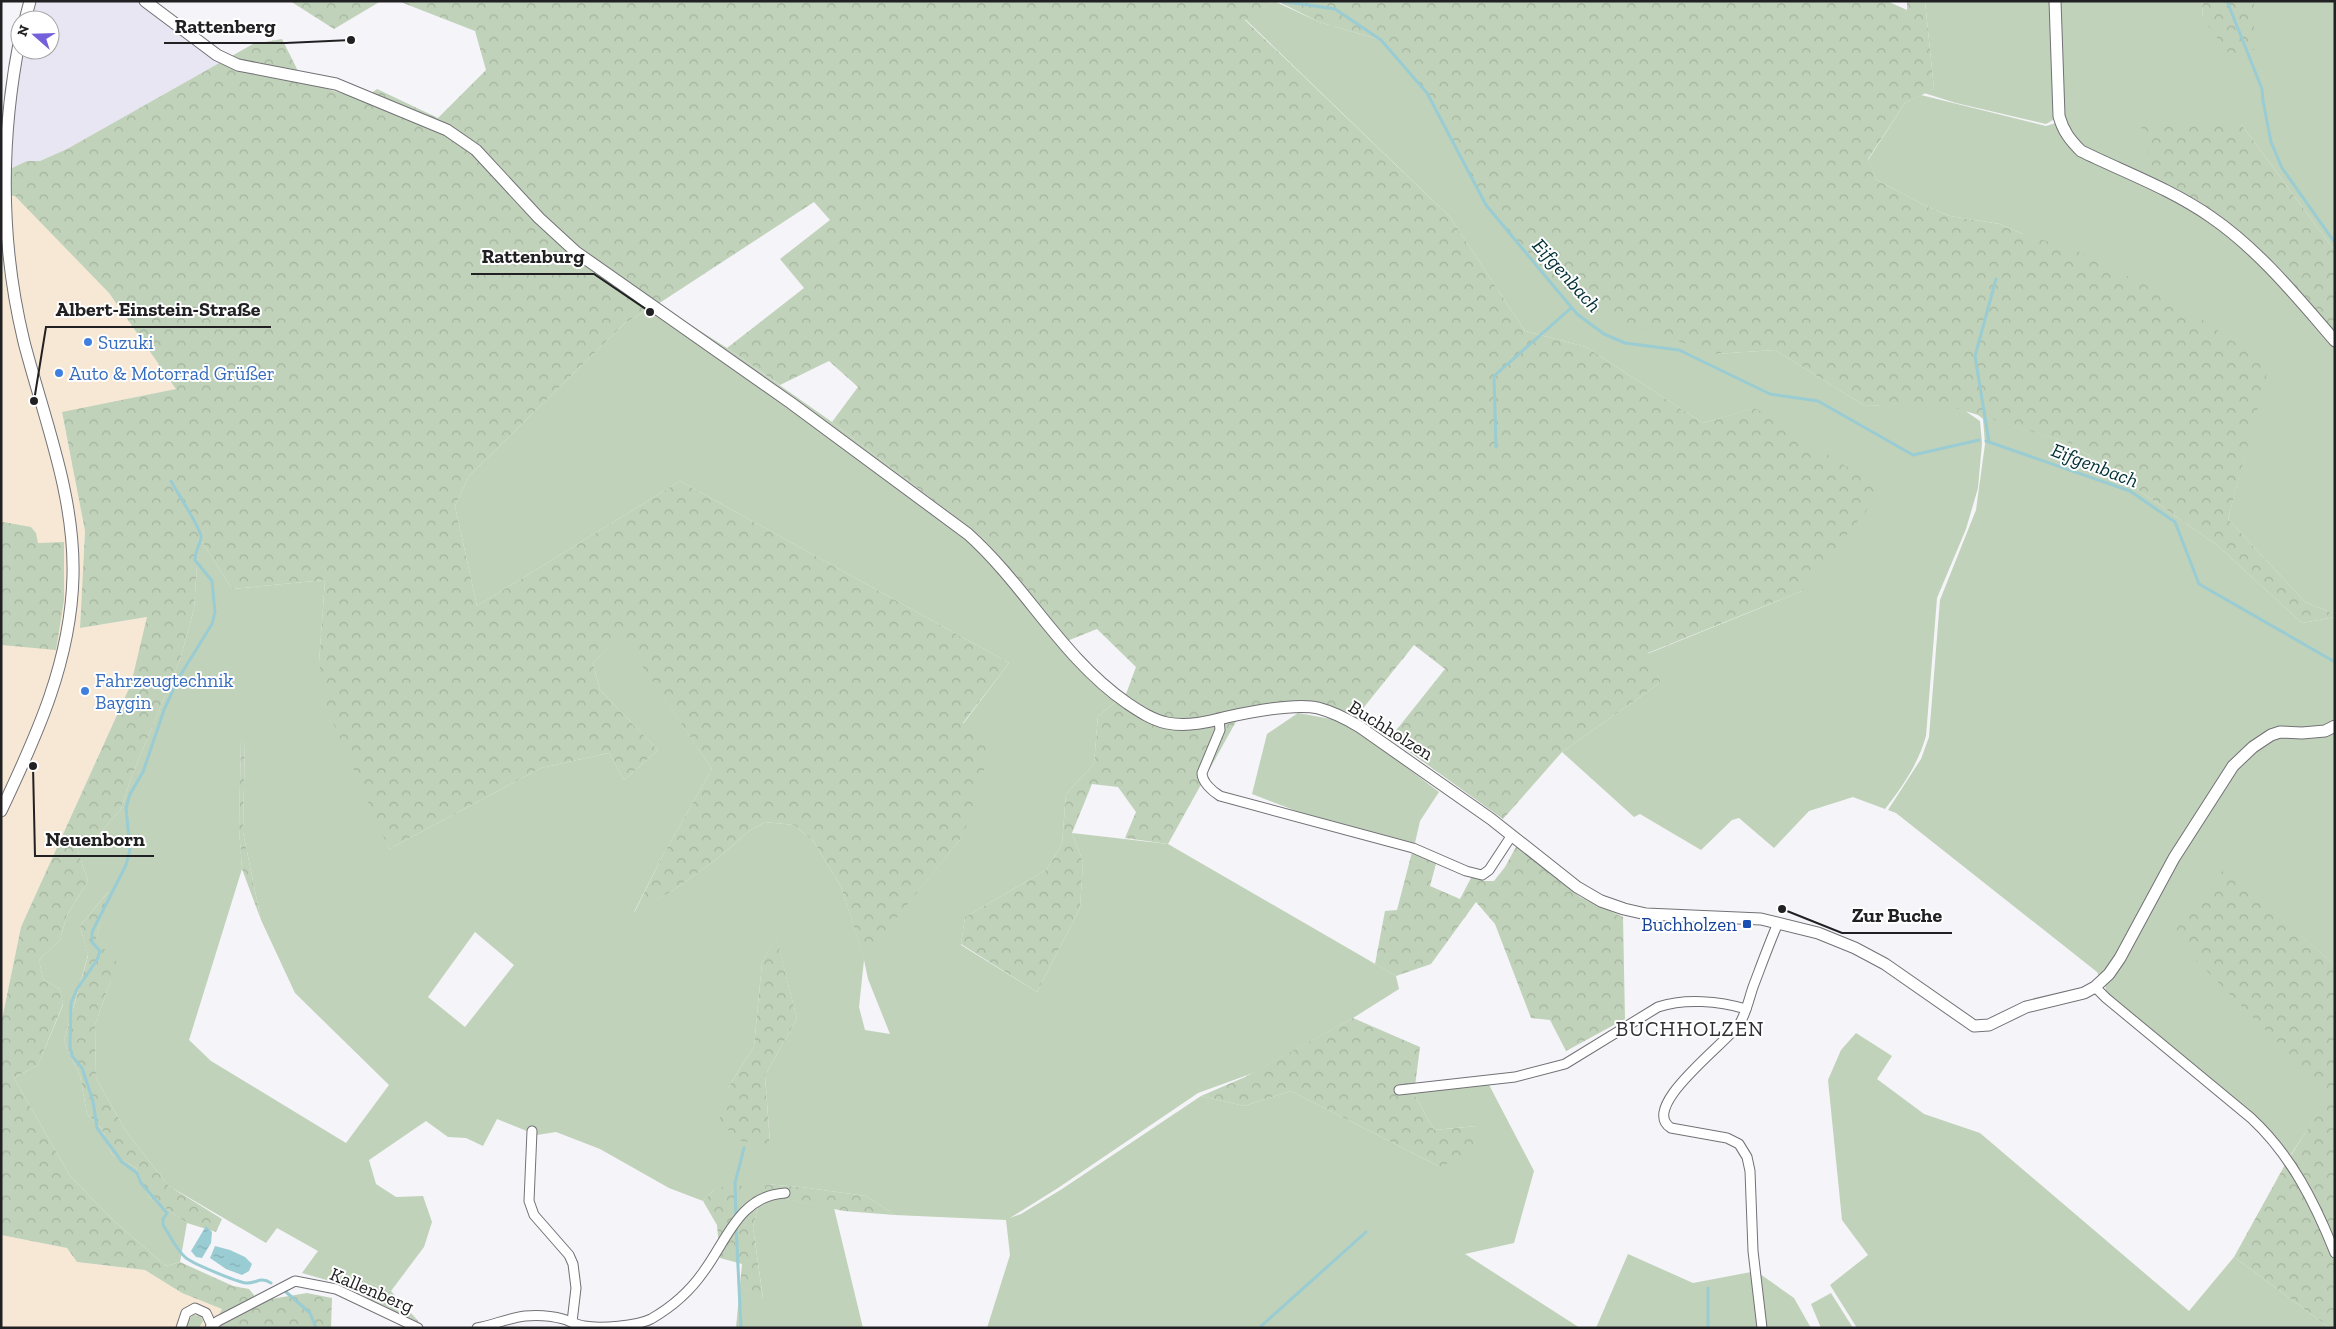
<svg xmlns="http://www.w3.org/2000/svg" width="2336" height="1329" font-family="'Zilla Slab',serif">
	<defs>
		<pattern id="forest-crowns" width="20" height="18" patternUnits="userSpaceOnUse" patternTransform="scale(1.25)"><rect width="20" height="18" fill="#c0d2b9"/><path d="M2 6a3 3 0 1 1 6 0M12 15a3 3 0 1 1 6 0" fill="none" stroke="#a5b49f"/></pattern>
		<pattern id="water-ripples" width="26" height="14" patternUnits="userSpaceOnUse" patternTransform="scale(1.25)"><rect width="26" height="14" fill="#9accd3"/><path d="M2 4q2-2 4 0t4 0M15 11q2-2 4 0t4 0" fill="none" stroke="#84afb5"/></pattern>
	</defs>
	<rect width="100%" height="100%" fill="#f5f4f9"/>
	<polygon fill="#e9e6f3" points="37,1 136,1 220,63 67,149 40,161 10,169 15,96 24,50 50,50 50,20 32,20"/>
	<g fill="#f7e8d5">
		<polygon points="15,195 109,293 176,389 62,413 85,531 80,628 148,617 131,684 21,927 1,1024 1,196"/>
		<polygon points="1,1235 67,1248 77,1262 145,1270 182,1293 223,1309 213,1328 1,1328"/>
	</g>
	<g fill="#c0d2b9" fill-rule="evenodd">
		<path d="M1274,1L1319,22L1381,40L1427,93L1486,205L1715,354L1775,350L1865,406L1939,402L1964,410L1980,421L1982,443L1978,488L1966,529L1937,598L1926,736C1918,764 1903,786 1885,809L1853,797L1809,811L1774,848L1739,818L1732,820L1701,850L1640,814L1634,817L1562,752L1661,682L1647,654L1802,591L1756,408L1703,423L1586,347L1525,331L1450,217L1245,19Z"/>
		<polygon points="1925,1 2051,1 2053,120 2046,124 1956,103 1924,93 1934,89"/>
		<polygon points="2059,1 2202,1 2203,19 2254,50 2254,1 2335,1 2335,251 2241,124 2155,182 2090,152 2076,140 2063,115"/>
		<path d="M1921,95L2046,126L2056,123C2059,130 2061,137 2066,143C2083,164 2141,181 2167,194C2236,229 2284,290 2335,346V614L2305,602L2228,519L2268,366L2023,234L2000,224L1950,216L1926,206L1877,180L1868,160L1905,103Z"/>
		<path d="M658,304L727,348L832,422L984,539L1096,674L1126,694L1098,716L1094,764L1066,794L1062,844L1046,870L965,917L961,945L1037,992L1080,908L1083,862L1072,833L1168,844L1396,976L1399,989L1353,1018L1253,1073L1198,1093L1058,1188L1010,1218L1021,1214L1062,1189L1201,1096L1244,1106L1291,1091L1440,1167L1477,1126L1434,1130L1414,1094L1415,1090L1487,1081L1534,1171L1514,1243L1465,1254L1580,1328H987L1010,1255L1006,1220L895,1215L866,1196L801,1187L765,1184L780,1198L834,1208L863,1328H736L740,1285L763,1298L753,1227L758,1207L765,1204L716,1188L703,1201L669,1188L600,1149L556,1132L537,1135L497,1119L483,1146L466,1138L448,1137L426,1121L369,1160L376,1184L396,1197L423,1196L432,1222L424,1247L391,1291L361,1278L337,1283L302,1273L318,1251L277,1228L266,1243L169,1186L127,1133L96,1078L95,1025L111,980L96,940L108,892L80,926L88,955L64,1041L80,1076L87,1114L102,1129L112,1154L136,1168L149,1197L187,1223L180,1262L166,1266L114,1221L70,1176L14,1078L38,1065L63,1005L60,989L43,979L39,960L60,940L67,915L88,881L77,848L95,839L121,809L131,778L180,660L194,609L199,537L232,589L325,580L319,662L389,849L541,768L609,753L624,780L658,750L600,690L593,663L621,634L712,769L663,855L634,912L672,891L717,859L749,831L765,822L794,825L814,842L841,887L864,957L963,836V724L1009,663L680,481L477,606L455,506L469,476L625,323ZM241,739L245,741L243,832L261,920L295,993L389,1085L346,1143L211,1061L189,1040L242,869L239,828ZM475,932L514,965L465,1027L428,997ZM776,937L797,1019L765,1075L770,1143L728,1088L754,1046L762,963ZM864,960L868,979L890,1034L865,1030L859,1007Z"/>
		<polygon points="1977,414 2072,444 2217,545 2302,623 2335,617 2335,723 2297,730 2251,745 2128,939 2100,978 2097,972 1896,813 1888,810 1921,759 1929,737 1940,600 1976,510 1985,444 1983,419"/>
		<polygon points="1298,713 1331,719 1352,726 1439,792 1420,821 1415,843 1299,812 1252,794 1267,734"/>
		<polygon points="2335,730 2335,965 2224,870 2172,935 2331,1095 2289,1157 2106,993 2105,984 2176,861 2236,767 2273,737"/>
		<polygon points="1856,1033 1892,1056 1877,1079 1924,1114 1980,1133 2189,1311 2234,1257 2330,1328 1857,1328 1830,1285 1868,1255 1842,1220 1828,1080 1841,1050"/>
		<polygon points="1628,1254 1693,1283 1751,1272 1758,1328 1596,1328"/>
		<polygon points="1760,1274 1794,1298 1811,1328 1766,1328"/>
		<polygon points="1831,1293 1853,1328 1821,1328 1811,1304"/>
		<polygon points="193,1315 201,1316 203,1321 199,1328 186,1328 189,1320"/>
	</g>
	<g fill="url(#forest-crowns)">
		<polygon points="290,1 381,1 334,29"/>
		<polygon points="398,1 1274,1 1245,20 1450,217 1525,331 1586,347 1703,423 1755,408 1883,490 1802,591 1648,653 1661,682 1562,752 1503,819 1390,738 1445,669 1414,645 1356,717 1318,704 1269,703 1243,709 1168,844 1125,838 1136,812 1118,787 1092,784 1072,833 1083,862 1080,908 1037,992 961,944 965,917 1046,870 1062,844 1066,794 1094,764 1098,716 1126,694 1136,667 1097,629 1067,641 984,539 832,422 858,387 829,361 780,385 727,348 804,288 780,259 830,220 814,202 658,304 625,323 469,476 455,506 477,606 680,481 1009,663 963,723 992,744 963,836 864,958 841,887 814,842 794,825 765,822 749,831 717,859 672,891 634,913 663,855 712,769 621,635 593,663 600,690 658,750 624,780 609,753 541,768 389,849 326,707 319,662 325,580 232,589 199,537 194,609 180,660 131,778 121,809 95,839 77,848 88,881 67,915 60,940 39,960 43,979 60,989 63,1004 38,1065 14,1078 70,1176 114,1221 166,1266 180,1262 233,1286 249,1289 259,1301 307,1293 332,1298 331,1328 213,1328 222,1309 182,1293 145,1270 77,1262 67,1248 1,1235 1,1024 21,927 131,684 147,617 80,628 85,531 62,412 176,389 109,293 15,196 9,196 10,169 27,161 40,161 67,149 253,44 282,39 303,81 362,100 377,89 438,118 486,70 475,31"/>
		<polygon points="1277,1 1887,1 1907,10 1907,1 1925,1 1934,89 1905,103 1868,159 1877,180 1926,206 1950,216 2000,224 2023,234 2073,249 2168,296 2269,366 2228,519 2305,602 2335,614 2335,617 2302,623 2217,545 2072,444 1939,403 1865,406 1775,350 1715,354 1575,305 1486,205 1427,93 1381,40 1319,22"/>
		<polygon points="2202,1 2254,1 2254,50 2229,54 2203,19"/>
		<polygon points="2241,124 2335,251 2335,337 2255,249 2155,182 2141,126"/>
		<polygon points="3,522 31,527 36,533 38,543 64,542 64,600 56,650 1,645 1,524"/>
		<polygon points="241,739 245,740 243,832 261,920 242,869 239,828"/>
		<polygon points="1517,845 1580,897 1623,917 1625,1019 1566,1051 1550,1020 1531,1018 1495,924 1476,902 1431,964 1396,976 1375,964 1385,911 1397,910 1412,852 1437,860 1430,886 1460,899 1472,876 1485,881 1494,881 1505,867"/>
		<polygon points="2224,869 2335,965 2335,1239 2326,1244 2335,1261 2335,1328 2330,1328 2234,1257 2287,1161 2330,1095 2171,935"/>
		<polygon points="109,891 96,940 124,970 111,980 95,1025 96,1078 127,1133 169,1186 222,1219 216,1232 187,1223 149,1197 136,1168 112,1154 102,1129 87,1114 80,1076 64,1041 88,956 80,926"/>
		<polygon points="776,936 797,1019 765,1075 770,1144 740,1141 719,1121 728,1088 754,1046 762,963"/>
		<polygon points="1353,1018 1420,1047 1414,1094 1434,1130 1477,1126 1471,1154 1440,1167 1291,1091 1244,1106 1201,1096 1245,1077"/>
		<polygon points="765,1184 801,1187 866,1196 895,1215 844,1211 780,1198 758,1207 753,1227 763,1299 740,1285 742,1264 720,1258 717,1225 703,1201 716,1188 740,1185 766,1204"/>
		<polygon points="361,1278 391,1291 420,1323 337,1283"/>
	</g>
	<g fill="url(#water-ripples)">
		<polygon points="206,1226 212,1232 211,1243 202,1258 196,1257 191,1251"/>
		<polygon points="215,1246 230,1250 245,1257 252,1264 249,1271 242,1275 226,1269 210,1258"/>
	</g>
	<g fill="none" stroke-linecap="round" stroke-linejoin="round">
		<g stroke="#9accd3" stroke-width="3">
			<polyline points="1280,1 1335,9 1381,40 1427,93 1486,205 1577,314 1604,334 1625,343 1679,350 1770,394 1818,401 1913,455 1979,440"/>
			<polyline points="2227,1 2262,89 2263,101 2271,142 2282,168 2335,243"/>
			<polyline points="1986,441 2130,491 2175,522 2199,584 2335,662"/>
			<polyline points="1989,442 1975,356 1996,279"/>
			<polyline points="1496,447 1494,376 1571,308"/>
			<path d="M171,481C176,491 202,530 201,537C200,545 195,552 195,560L212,581L215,612L212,624L178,679L164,710L143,772L130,794L126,808L130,849L126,865L92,932V942L100,951L97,960L77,989L71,1003L70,1047L72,1056L82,1068L93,1101L97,1128L122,1162L137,1173L141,1183L167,1213L163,1219V1225C170,1235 176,1249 185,1257C191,1263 237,1282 246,1283C256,1284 260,1276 271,1283"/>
			<polyline points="736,1218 735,1183 744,1148"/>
			<polyline points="736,1225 741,1328"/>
			<polyline points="1708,1288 1708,1328"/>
			<polyline points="286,1292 310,1313 316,1328"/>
			<polyline points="1259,1328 1366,1232"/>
		</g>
		<defs>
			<g id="minor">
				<path d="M1219,719L1220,730L1202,773C1202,782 1212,791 1220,796L1413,848L1466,871L1482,875L1489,870L1512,835"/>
				<path d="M2095,987L2106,998L2251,1118C2291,1155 2315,1203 2335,1253"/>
				<path d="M1399,1090L1515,1077L1565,1064L1658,1007C1685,998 1719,1001 1746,1009"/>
				<polyline points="532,1131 529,1201 534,1215 569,1255 573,1264 576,1288 572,1322"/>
				<polyline points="181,1328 186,1313 195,1308 206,1313 212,1326"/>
				<polyline points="210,1328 218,1321 295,1281 336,1289 418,1328"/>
				<path d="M477,1328C493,1325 509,1318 525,1316C536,1315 552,1316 563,1319C570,1321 577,1325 584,1326C600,1329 637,1326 651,1319C672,1307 691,1290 704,1271C727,1240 739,1196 785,1193"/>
				<path d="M1762,1328L1753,1251L1750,1171L1747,1157L1739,1144L1727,1138L1671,1128C1638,1107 1727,1043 1740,1023C1746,1013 1749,999 1753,987C1761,966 1769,944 1778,923"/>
			</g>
			<g id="tertiary">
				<path d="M145,1L217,55L238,65L336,84L447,130L476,150L539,218L576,252L791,403L968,534C1026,586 1062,658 1127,703C1139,711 1152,720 1167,723C1188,727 1208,722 1227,717C1250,712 1297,703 1318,708C1333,712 1347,719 1360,727L1491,819L1577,887L1601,901L1624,909L1646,914L1761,919L1818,933L1855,948L1885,964L1974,1026L1989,1025L2026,1007L2084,993L2095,987L2109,974L2120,958L2174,858L2233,766L2253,747L2271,735L2280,732L2302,733L2325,731L2335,726"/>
				<path d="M2055,1L2059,116C2063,131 2070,140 2081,151C2124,172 2171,189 2211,217C2259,250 2297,297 2335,341"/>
				<polyline points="25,20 30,1"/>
				<path d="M1,811C37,735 71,661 73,576C75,495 44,419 24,342C0,243 0,139 20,38"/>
			</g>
		</defs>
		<use href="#minor" stroke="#727176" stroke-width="11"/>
		<use href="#tertiary" stroke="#727176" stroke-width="13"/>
		<use href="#minor" stroke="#fff" stroke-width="9"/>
		<use href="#tertiary" stroke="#fff" stroke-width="11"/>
	</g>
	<g fill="#3f7fe0" stroke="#fff" stroke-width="2">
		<circle cx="88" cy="342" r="5"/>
		<circle cx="59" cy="373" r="5"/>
		<circle cx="85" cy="691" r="5"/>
	</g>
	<rect fill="#1a4fb4" stroke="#fff" stroke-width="2" x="1742" y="919" width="10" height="10" rx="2.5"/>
	<g text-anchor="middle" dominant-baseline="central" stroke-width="4" stroke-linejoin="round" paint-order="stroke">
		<g font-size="19" fill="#366cbe" stroke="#fff" text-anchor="start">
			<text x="98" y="342">Suzuki</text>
			<text x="69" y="373">Auto &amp; Motorrad Grüßer</text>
			<text x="95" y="680">Fahrzeugtechnik<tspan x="95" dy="22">Baygin</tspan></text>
		</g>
		<g font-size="19" fill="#212123" stroke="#fff">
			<text transform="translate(1391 730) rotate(32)">Buchholzen</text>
			<text transform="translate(372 1290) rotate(23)">Kallenberg</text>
		</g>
		<g font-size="19" fill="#164399" stroke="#fff" text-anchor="end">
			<text x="1737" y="924">Buchholzen</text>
		</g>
		<g font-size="20" font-style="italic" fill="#003036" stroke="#fff">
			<text transform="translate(1567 275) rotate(48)">Eifgenbach</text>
			<text transform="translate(2095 465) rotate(21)">Eifgenbach</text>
		</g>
		<g font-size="21" letter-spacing="1" fill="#2f2e32" stroke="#fff">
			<text x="1690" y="1028">BUCHHOLZEN</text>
		</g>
	</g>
	<path fill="none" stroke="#212123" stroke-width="2" d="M351 40L286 43H164M650 312L594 274H471M34 401L46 327H271M33 766L35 856H154M1782 909L1842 933H1952"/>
	<g fill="#212123" stroke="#fff" stroke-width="2">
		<circle cx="351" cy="40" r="5"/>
		<circle cx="650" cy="312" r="5"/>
		<circle cx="34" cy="401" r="5"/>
		<circle cx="33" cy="766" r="5"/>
		<circle cx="1782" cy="909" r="5"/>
	</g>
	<g font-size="20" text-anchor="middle" font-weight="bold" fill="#212123" stroke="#fff" stroke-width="4" stroke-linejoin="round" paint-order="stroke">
		<text x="225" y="33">Rattenberg</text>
		<text x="533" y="263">Rattenburg</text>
		<text x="158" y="316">Albert-Einstein-Straße</text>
		<text x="95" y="846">Neuenborn</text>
		<text x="1897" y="922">Zur Buche</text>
	</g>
	<rect width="2336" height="1329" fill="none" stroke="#212123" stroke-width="5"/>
	<g transform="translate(35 35) rotate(290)"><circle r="24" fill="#ffffff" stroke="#a6a6a7"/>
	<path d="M0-4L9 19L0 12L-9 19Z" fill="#7360da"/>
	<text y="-8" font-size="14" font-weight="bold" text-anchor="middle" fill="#212123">N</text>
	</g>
</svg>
